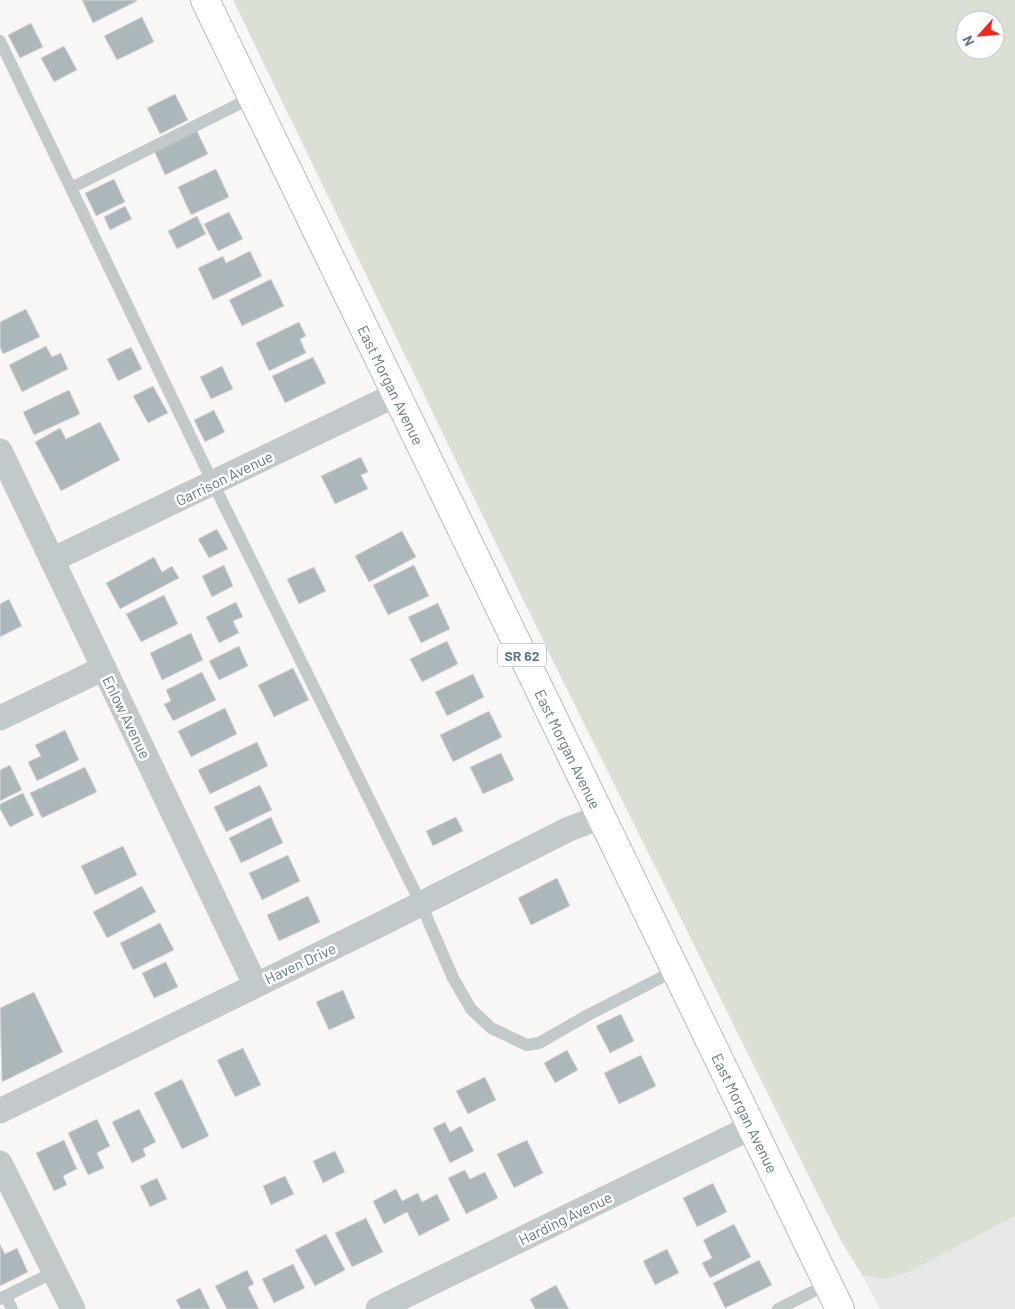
<svg xmlns="http://www.w3.org/2000/svg" width="1015" height="1309" font-family="Barlow,sans-serif">
	<rect width="100%" height="100%" fill="#f8f7f5"/>
	<polygon fill="#e6e7e6" points="1015,1216 1015,1309 880,1309 862,1275 885,1279 907,1273"/>
	<path fill="#dbe0d5" fill-rule="evenodd" d="M233,0H1015V1216L907,1273L885,1279L862,1275L841,1241L550,655ZM965,20H995V50H965Z"/>
	<g fill="#abb7bb" stroke="#dad9d7">
		<polygon points="82,0 137,0 137,1 93,23"/>
		<polygon points="142,17 154,42 117,60 104,36"/>
		<polygon points="31,23 43,47 20,58 8,35"/>
		<polygon points="64,46 77,70 54,82 41,58"/>
		<polygon points="175,94 188,120 160,134 147,108"/>
		<polygon points="195,127 208,154 165,175 153,148"/>
		<polygon points="216,169 229,197 191,215 178,187"/>
		<polygon points="114,179 125,202 96,216 85,193"/>
		<polygon points="125,206 132,219 110,230 104,217"/>
		<polygon points="229,212 243,239 218,251 204,224"/>
		<polygon points="197,216 206,234 177,249 168,231"/>
		<polygon points="250,251 262,276 213,300 198,268 223,256 226,263"/>
		<polygon points="271,279 284,306 242,326 229,300"/>
		<polygon points="26,309 40,337 3,354 0,347 0,322"/>
		<polygon points="299,322 306,336 300,339 306,353 269,371 256,343"/>
		<polygon points="46,346 52,357 61,353 68,369 22,392 9,365"/>
		<polygon points="131,347 142,369 118,381 107,359"/>
		<polygon points="313,357 326,383 285,403 272,376"/>
		<polygon points="222,366 233,389 211,399 200,377"/>
		<polygon points="153,386 168,413 148,423 133,396"/>
		<polygon points="69,390 80,414 34,435 23,412"/>
		<polygon points="214,410 225,432 205,442 194,420"/>
		<polygon points="100,422 120,460 61,491 35,442 60,428 66,439"/>
		<polygon points="361,457 368,472 361,475 368,489 335,504 321,476"/>
		<polygon points="217,529 228,549 209,558 198,539"/>
		<polygon points="402,531 416,557 369,582 355,556"/>
		<polygon points="154,557 162,572 172,566 179,578 120,609 106,583"/>
		<polygon points="224,565 233,586 212,597 202,576"/>
		<polygon points="414,565 429,596 388,615 373,585"/>
		<polygon points="314,567 326,591 299,604 287,579"/>
		<polygon points="164,595 178,624 141,642 126,614"/>
		<polygon points="9,599 22,626 0,637 0,604"/>
		<polygon points="236,602 243,617 233,621 239,633 219,643 206,617"/>
		<polygon points="438,603 450,629 421,643 408,617"/>
		<polygon points="191,633 203,660 162,680 150,653"/>
		<polygon points="447,641 458,664 422,682 410,659"/>
		<polygon points="239,646 248,666 219,680 209,661"/>
		<polygon points="293,668 309,700 274,717 258,685"/>
		<polygon points="202,672 216,700 173,721 164,704 171,701 166,690"/>
		<polygon points="473,674 484,697 447,716 435,692"/>
		<polygon points="225,708 237,734 191,757 178,731"/>
		<polygon points="489,711 502,737 453,762 440,735"/>
		<polygon points="65,730 79,760 37,781 28,762 41,756 35,745"/>
		<polygon points="257,742 268,766 210,794 198,770"/>
		<polygon points="501,753 514,780 483,794 470,767"/>
		<polygon points="10,765 22,790 0,801 0,770"/>
		<polygon points="85,767 97,792 42,818 30,793"/>
		<polygon points="260,785 272,810 226,832 214,807"/>
		<polygon points="23,793 34,815 10,827 0,809 0,804"/>
		<polygon points="271,817 283,843 241,863 229,838"/>
		<polygon points="456,817 463,831 433,846 426,831"/>
		<polygon points="123,846 137,875 95,895 81,866"/>
		<polygon points="288,855 300,881 262,900 249,873"/>
		<polygon points="557,878 570,906 531,925 518,898"/>
		<polygon points="142,886 156,912 107,938 93,912"/>
		<polygon points="308,896 320,922 279,941 267,915"/>
		<polygon points="160,923 174,950 133,970 120,943"/>
		<polygon points="166,962 178,987 154,998 142,973"/>
		<polygon points="343,990 355,1018 329,1030 316,1002"/>
		<polygon points="34,992 63,1052 2,1082 0,1008"/>
		<polygon points="621,1014 634,1041 610,1053 596,1026"/>
		<polygon points="243,1048 261,1085 235,1097 217,1060"/>
		<polygon points="567,1050 578,1070 555,1083 544,1063"/>
		<polygon points="641,1055 656,1086 619,1104 604,1073"/>
		<polygon points="485,1077 496,1100 468,1114 456,1091"/>
		<polygon points="182,1079 209,1136 182,1149 154,1093"/>
		<polygon points="139,1109 156,1142 143,1149 146,1156 132,1163 112,1122"/>
		<polygon points="97,1119 110,1146 97,1153 104,1168 88,1175 68,1133"/>
		<polygon points="445,1122 450,1132 461,1126 474,1151 450,1163 433,1128"/>
		<polygon points="64,1140 77,1169 63,1176 67,1185 54,1191 36,1153"/>
		<polygon points="527,1140 543,1173 514,1188 497,1154"/>
		<polygon points="335,1151 345,1172 323,1183 313,1161"/>
		<polygon points="465,1170 470,1179 485,1172 498,1198 466,1214 448,1178"/>
		<polygon points="285,1176 294,1194 271,1205 263,1186"/>
		<polygon points="157,1178 167,1199 150,1207 140,1186"/>
		<polygon points="713,1183 727,1212 697,1227 683,1198"/>
		<polygon points="396,1189 402,1201 418,1193 422,1202 437,1194 450,1220 419,1236 407,1212 384,1224 373,1201"/>
		<polygon points="366,1218 383,1252 352,1267 335,1233"/>
		<polygon points="734,1224 751,1257 710,1278 702,1263 712,1258 703,1240"/>
		<polygon points="326,1234 345,1270 315,1286 295,1250"/>
		<polygon points="0,1244 5,1254 17,1248 28,1272 0,1286"/>
		<polygon points="667,1249 679,1273 655,1285 643,1261"/>
		<polygon points="759,1260 772,1285 725,1308 713,1283"/>
		<polygon points="293,1264 305,1288 274,1303 262,1279"/>
		<polygon points="247,1270 254,1284 248,1287 259,1309 227,1309 215,1286"/>
		<polygon points="556,1285 569,1309 535,1309 530,1299"/>
		<polygon points="200,1288 210,1309 181,1309 176,1300"/>
	</g>
	<g fill="none" stroke-linecap="round" stroke-linejoin="round">
		<defs>
			<polyline id="primary" points="205,0 840,1309"/>
		</defs>
		<use href="#primary" stroke="#b5bcbf" stroke-width="30"/>
		<g stroke="#c2c9cb" stroke-width="12">
			<polyline points="0,41 213,483 421,904 453,978 471,1009 491,1028 527,1045 539,1043 588,1015 674,971"/>
			<polyline points="71,188 253,97"/>
			<polyline points="6,1296 12,1309"/>
			<polyline points="0,1299 54,1272"/>
			<polyline points="778,1309 828,1284"/>
		</g>
		<g stroke="#c2c9cb" stroke-width="25">
			<polyline points="0,451 255,984"/>
			<polyline points="52,560 395,395"/>
			<polyline points="0,718 104,668"/>
			<polyline points="0,1111 379,925 569,829 601,817"/>
			<polyline points="0,1163 73,1309"/>
			<polyline points="378,1309 752,1127"/>
		</g>
		<use href="#primary" stroke="#fff" stroke-width="28"/>
	</g>
	<g text-anchor="middle" dominant-baseline="central" stroke-width="5" stroke-linejoin="round" paint-order="stroke">
		<rect fill="#fff" stroke="#90a2a8" stroke-width="1" x="498" y="643.5" width="48" height="23" rx="4"/>
		<g font-size="14" font-weight="bold" fill="#607a83">
			<text x="522" y="655">SR 62</text>
		</g>
		<g font-size="15" fill="#607a83" stroke="#fff">
			<text transform="translate(391 385) rotate(64)">East Morgan Avenue</text>
			<text transform="translate(224 478) rotate(-26)">Garrison Avenue</text>
			<text transform="translate(127 717) rotate(64)">Enlow Avenue</text>
			<text transform="translate(568 749) rotate(64)">East Morgan Avenue</text>
			<text transform="translate(300 963) rotate(-25)">Haven Drive</text>
			<text transform="translate(745 1113) rotate(64)">East Morgan Avenue</text>
			<text transform="translate(565 1218) rotate(-26)">Harding Avenue</text>
		</g>
	</g>
	<g transform="translate(980 35) rotate(243)"><circle r="24" fill="#ffffff" stroke="#bfcacd"/>
	<path d="M0-4L9 19L0 12L-9 19Z" fill="#f3261a"/>
	<text y="-8" font-size="14" font-weight="bold" text-anchor="middle" fill="#607a83">N</text>
	</g>
</svg>
